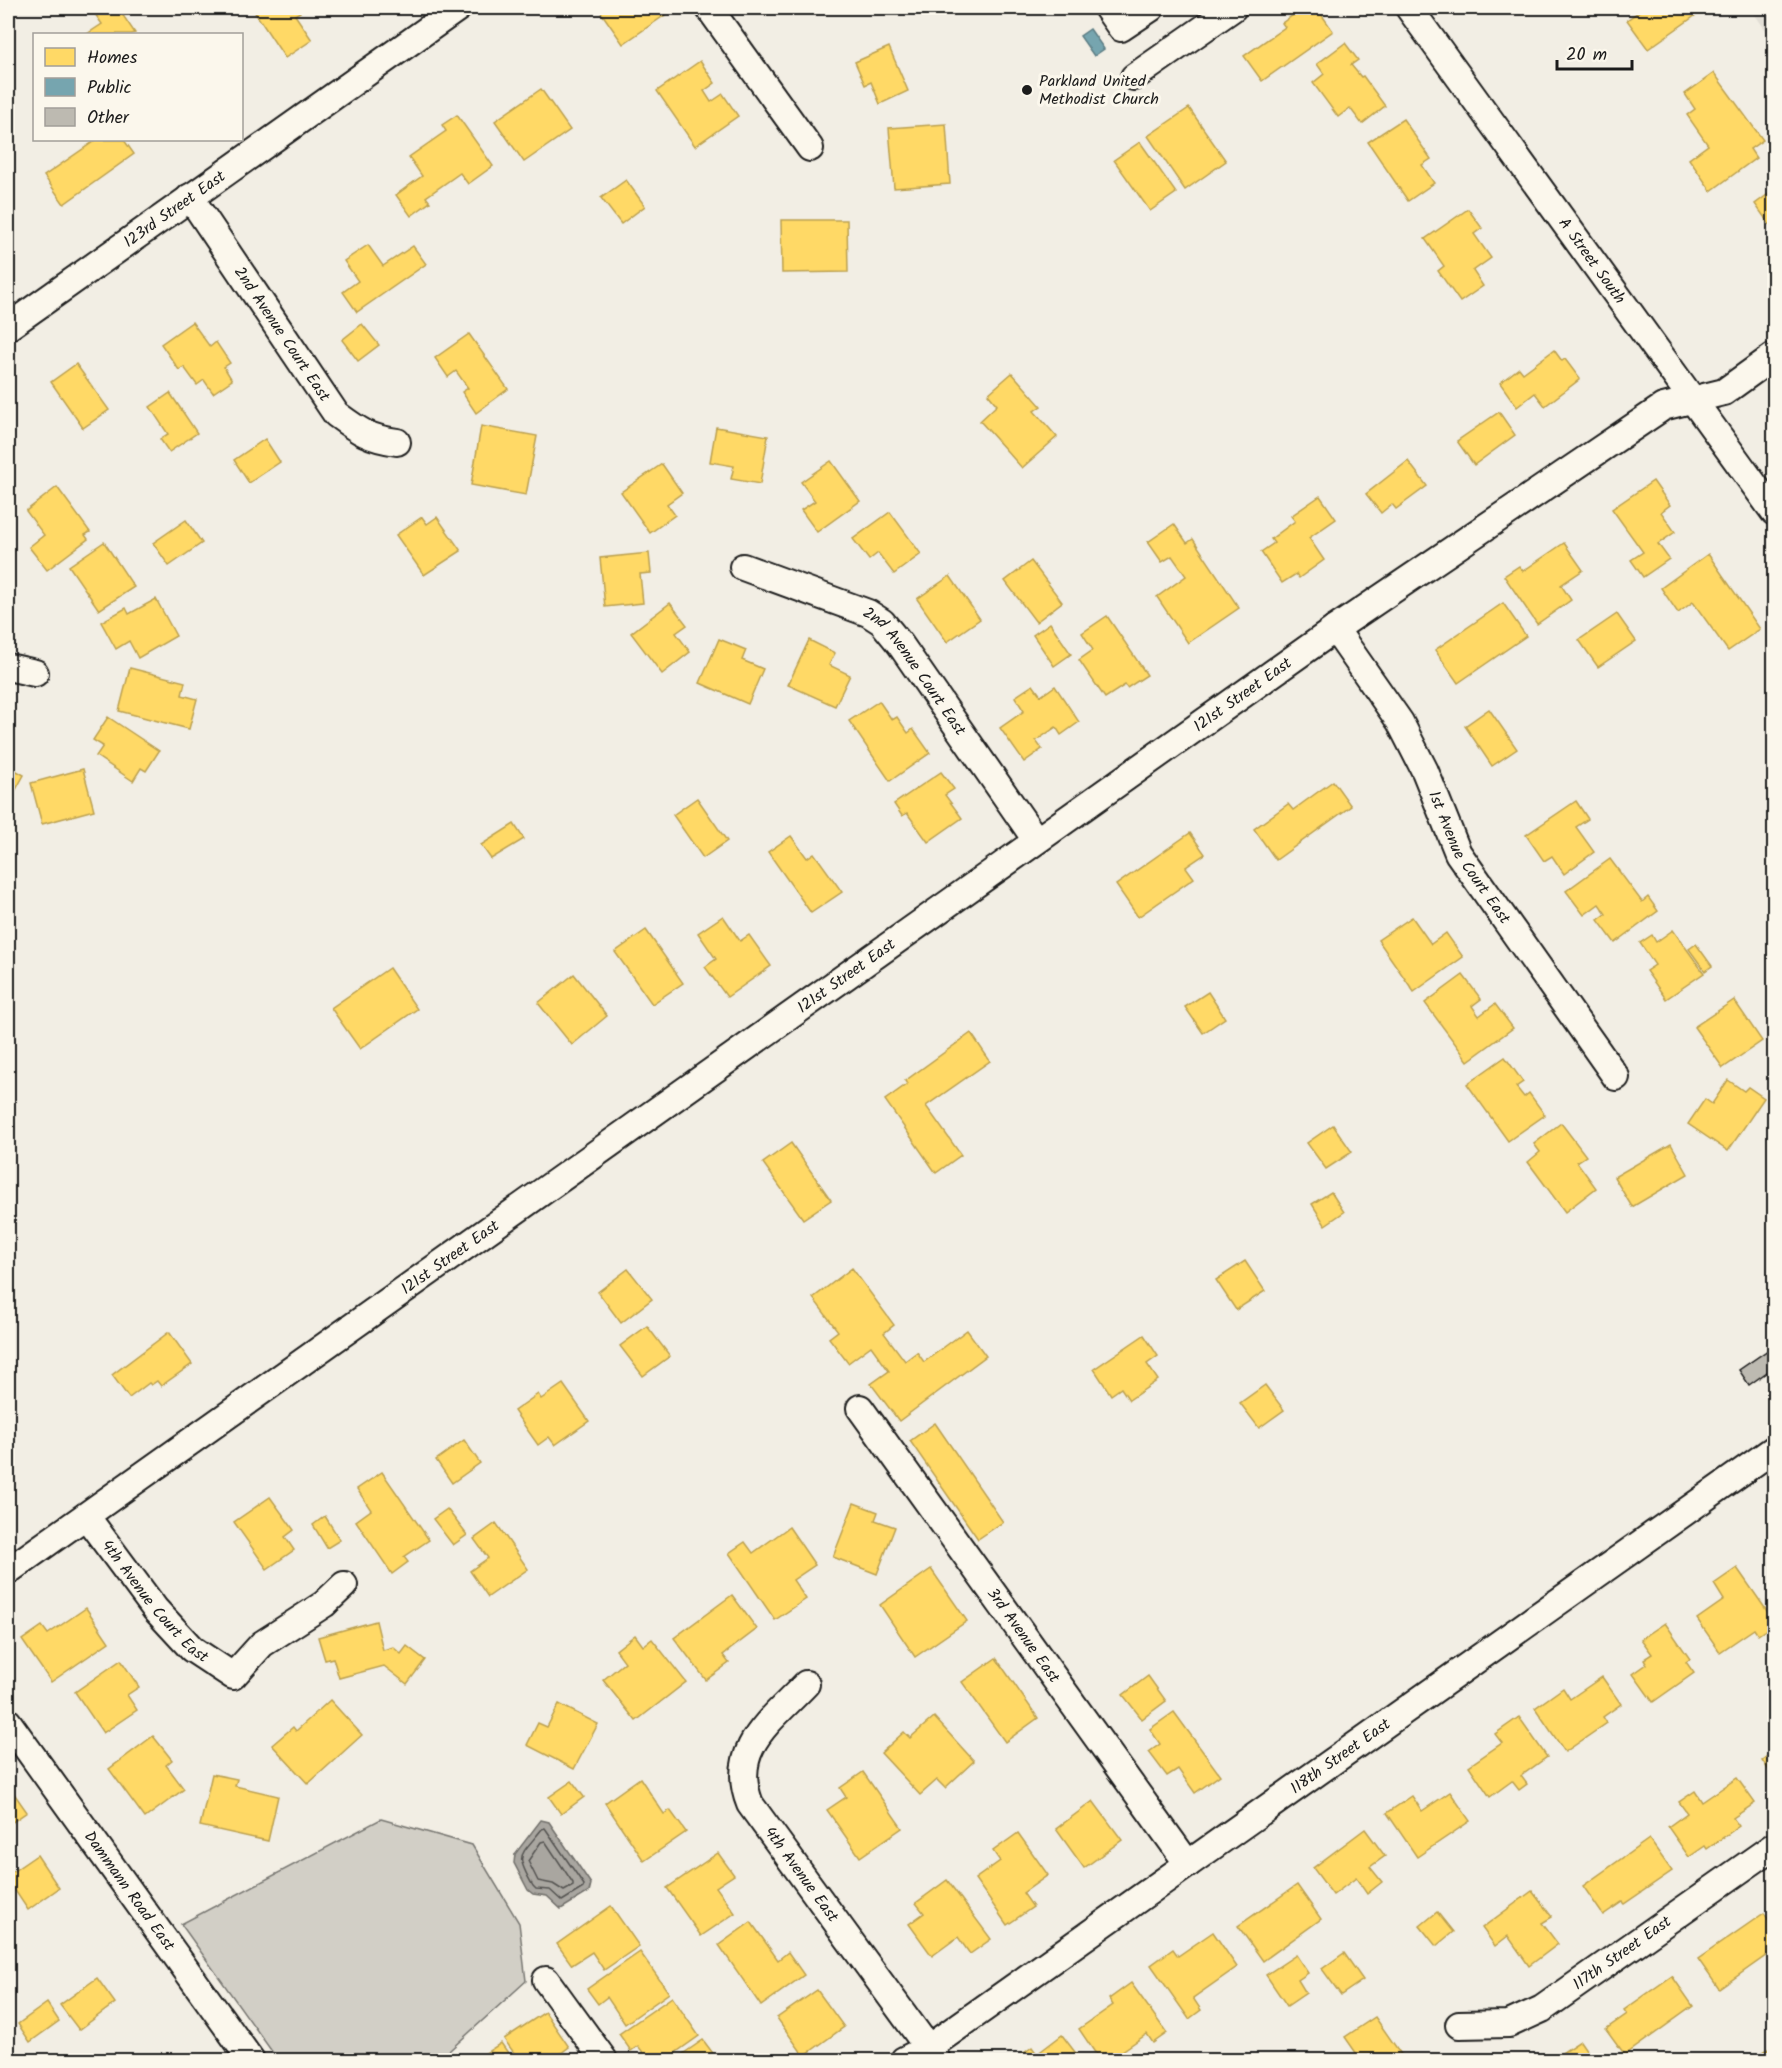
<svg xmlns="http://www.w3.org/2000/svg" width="1782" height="2068" font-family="Kalam,sans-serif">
	<rect width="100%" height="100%" fill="#f2eee4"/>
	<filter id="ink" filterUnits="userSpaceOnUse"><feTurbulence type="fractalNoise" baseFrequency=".0167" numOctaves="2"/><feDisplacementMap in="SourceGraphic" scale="12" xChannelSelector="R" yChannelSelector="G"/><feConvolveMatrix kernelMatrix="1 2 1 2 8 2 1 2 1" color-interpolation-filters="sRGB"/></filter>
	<g filter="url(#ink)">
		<polygon fill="#e2ded5" points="1760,8 1774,8 1774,42 1753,12"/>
		<polygon fill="#d2cfc6" stroke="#777671" stroke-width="1.5" points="381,1819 472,1845 519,1923 526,1981 439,2060 278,2060 181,1924"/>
		<polygon fill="#a9a6a0" stroke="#716f6b" stroke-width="1.5" points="541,1820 549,1822 591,1884 589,1892 561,1909 547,1896 533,1894 528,1890 514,1863 515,1854"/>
		<g fill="#ffd966" stroke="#bba050" stroke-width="1.5">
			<polygon points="104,8 118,8 135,33 132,34 87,34 102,24 95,14"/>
			<polygon points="260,8 296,8 300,12 295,15 312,40 285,58 254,11"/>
			<polygon points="598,8 660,8 665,15 623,44"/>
			<polygon points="1303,8 1317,8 1333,31 1262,81 1244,56 1285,27 1282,23"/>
			<polygon points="1644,8 1706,8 1648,49 1627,20"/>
			<polygon points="1345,43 1358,60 1351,65 1361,77 1363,76 1385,106 1362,124 1350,108 1338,117 1313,83 1324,74 1317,64"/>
			<polygon points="889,47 908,91 880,104 871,82 865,85 855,62"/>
			<polygon points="700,61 715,83 704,91 711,102 723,94 738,116 695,146 657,91"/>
			<polygon points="1714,73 1763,140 1750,149 1756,158 1711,191 1689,159 1708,145 1687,115 1695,109 1685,94"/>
			<polygon points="541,89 570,130 524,162 495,121"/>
			<polygon points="1189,108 1226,161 1185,190 1148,136"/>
			<polygon points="457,115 493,166 468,184 460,173 426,197 430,202 411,216 396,195 422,176 409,157 446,131 442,125"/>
			<polygon points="1403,119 1431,159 1422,165 1434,183 1408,201 1368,142"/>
			<polygon points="946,124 950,184 894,188 889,128"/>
			<polygon points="96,140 124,140 134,154 64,204 44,176"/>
			<polygon points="1140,142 1176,193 1150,211 1114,160"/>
			<polygon points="626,180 645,206 621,224 601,198"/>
			<polygon points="1771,192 1774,197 1774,231 1755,204"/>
			<polygon points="1468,209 1482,228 1474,234 1491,258 1473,271 1483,286 1460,302 1438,271 1444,266 1425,239"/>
			<polygon points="781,220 847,220 848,272 782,273"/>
			<polygon points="368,245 383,266 413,246 426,264 357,312 343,292 358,281 344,261"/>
			<polygon points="192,322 210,347 216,342 230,363 224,367 232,380 213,393 204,380 197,385 184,367 179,370 161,344"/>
			<polygon points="362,324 379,345 358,361 342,340"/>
			<polygon points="469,334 508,389 476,413 462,392 468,388 456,371 448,377 435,358"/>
			<polygon points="1554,350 1562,361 1565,359 1580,379 1545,406 1535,393 1517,407 1500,383 1519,368 1523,373"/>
			<polygon points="76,364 109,410 83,428 51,382"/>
			<polygon points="1012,373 1041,406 1034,411 1057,437 1022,468 980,421 997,405 988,394"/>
			<polygon points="170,393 197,433 169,452 160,439 168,434 150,407"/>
			<polygon points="1499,412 1515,435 1474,465 1457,441"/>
			<polygon points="481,426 537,436 526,495 471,485"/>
			<polygon points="716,427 768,436 760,484 731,479 734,466 710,462"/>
			<polygon points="265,439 280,462 249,483 234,460"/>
			<polygon points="831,461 860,501 817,532 801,510 815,501 801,482"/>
			<polygon points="1408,461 1427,486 1396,509 1392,504 1381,513 1366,494"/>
			<polygon points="662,464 682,493 667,504 675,515 650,533 621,492"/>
			<polygon points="1653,481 1670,505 1661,512 1675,532 1658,544 1669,559 1643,577 1631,560 1643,552 1612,509"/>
			<polygon points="57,487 90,532 85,535 88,539 47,570 29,547 44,535 26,511"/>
			<polygon points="1320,496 1336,519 1309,538 1324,560 1299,578 1296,574 1282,583 1261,552 1274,543 1271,539 1295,521 1291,516"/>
			<polygon points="890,512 921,554 894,574 878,553 869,560 853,539"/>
			<polygon points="422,517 427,524 437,517 461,551 424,575 396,535"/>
			<polygon points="186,520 202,543 169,566 153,543"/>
			<polygon points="1174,524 1187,543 1193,539 1239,608 1188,643 1157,597 1186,576 1172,556 1162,562 1148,542"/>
			<polygon points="104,542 134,587 99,610 69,566"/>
			<polygon points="1564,543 1583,570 1561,585 1571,600 1537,624 1504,576 1519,566 1523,571"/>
			<polygon points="649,553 651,573 640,574 643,603 605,607 600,558"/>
			<polygon points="1708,554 1760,629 1728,651 1693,602 1678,613 1661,588"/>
			<polygon points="1031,561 1062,602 1036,622 1005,581"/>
			<polygon points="950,576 980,619 947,642 917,599"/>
			<polygon points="156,599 176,636 138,658 129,641 116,649 101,622 126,608 129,614"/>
			<polygon points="670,603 687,625 676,633 690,652 662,674 631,633"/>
			<polygon points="1503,603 1526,636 1458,683 1435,650"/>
			<polygon points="1617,614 1636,641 1598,667 1579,640"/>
			<polygon points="1107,616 1147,675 1127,688 1125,685 1105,698 1079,660 1093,650 1082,633"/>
			<polygon points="1050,623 1071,654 1054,666 1033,635"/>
			<polygon points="719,639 746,650 742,660 763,669 748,704 700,683"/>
			<polygon points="809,640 835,653 829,665 850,675 835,706 788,685"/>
			<polygon points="130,668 185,682 182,695 197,699 189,729 119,711"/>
			<polygon points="1033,685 1041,696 1055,686 1079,722 1061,735 1056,727 1036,741 1042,749 1024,762 1000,728 1024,711 1015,697"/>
			<polygon points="879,701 892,720 897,717 908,733 913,729 930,753 890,781 849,721"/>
			<polygon points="1489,709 1517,749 1492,766 1465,726"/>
			<polygon points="108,717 159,751 146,771 141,768 133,781 96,756 103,746 93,740"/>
			<polygon points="8,766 24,775 8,804"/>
			<polygon points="83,769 94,810 42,824 31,783"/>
			<polygon points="941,772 954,789 945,795 962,818 928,842 907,813 902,816 894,804"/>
			<polygon points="1333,781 1351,806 1276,860 1254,829 1288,804 1293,810"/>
			<polygon points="697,798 727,841 703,858 673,815"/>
			<polygon points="1576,801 1588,819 1576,827 1594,852 1564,874 1552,856 1544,861 1526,835"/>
			<polygon points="514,824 524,839 491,859 481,845"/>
			<polygon points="1190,833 1205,854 1186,867 1194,878 1138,917 1116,885"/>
			<polygon points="791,836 807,858 814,853 842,892 811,913 768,852"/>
			<polygon points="1610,859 1642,902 1648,897 1658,911 1615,943 1598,920 1606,914 1599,904 1584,915 1566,891"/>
			<polygon points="723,916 740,941 749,935 771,966 727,997 705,967 716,959 698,933"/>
			<polygon points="1412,917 1431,944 1446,933 1463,957 1414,992 1378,940"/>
			<polygon points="646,930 683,983 652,1004 615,952"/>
			<polygon points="1673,930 1704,973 1666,999 1646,971 1655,965 1640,943 1652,935 1656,942"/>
			<polygon points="1696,944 1712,966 1705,971 1689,949"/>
			<polygon points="389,968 417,1009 360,1049 331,1008"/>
			<polygon points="574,974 607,1016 572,1045 538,1003"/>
			<polygon points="1463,975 1481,999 1472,1006 1479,1016 1495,1004 1513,1028 1468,1061 1425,1003"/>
			<polygon points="1208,992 1225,1018 1203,1033 1185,1007"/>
			<polygon points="1734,1000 1762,1041 1723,1068 1694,1027"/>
			<polygon points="971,1033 990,1061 926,1106 961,1155 936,1173 885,1100 907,1084 905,1081"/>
			<polygon points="1505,1057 1523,1082 1516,1087 1524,1097 1529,1093 1545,1115 1508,1141 1467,1084"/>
			<polygon points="1728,1080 1744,1091 1748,1087 1764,1098 1728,1151 1688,1124 1705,1099 1712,1104"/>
			<polygon points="1561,1123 1586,1156 1577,1162 1596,1188 1565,1212 1528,1162 1540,1152 1534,1144"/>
			<polygon points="1333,1125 1352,1152 1326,1169 1307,1143"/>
			<polygon points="791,1143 831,1200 803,1219 763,1163"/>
			<polygon points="1671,1144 1688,1174 1632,1207 1614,1177"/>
			<polygon points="1331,1192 1344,1212 1325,1225 1312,1204"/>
			<polygon points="1245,1261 1265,1291 1236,1310 1216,1280"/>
			<polygon points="852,1268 894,1325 884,1333 905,1361 917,1352 924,1362 967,1330 986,1356 899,1421 871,1384 889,1371 871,1346 848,1363 829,1338 838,1331 813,1298"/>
			<polygon points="628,1269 652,1299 621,1323 598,1292"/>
			<polygon points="647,1326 670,1356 643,1376 620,1346"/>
			<polygon points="169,1332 192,1364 161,1386 157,1381 151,1385 149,1383 129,1398 112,1375"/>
			<polygon points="1144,1335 1158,1356 1147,1364 1158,1380 1129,1400 1121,1388 1111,1395 1094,1369"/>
			<polygon points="563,1384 589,1421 555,1445 549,1437 538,1445 514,1411 538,1394 541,1399"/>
			<polygon points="1265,1385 1284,1410 1259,1428 1240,1403"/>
			<polygon points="935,1423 1003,1522 978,1539 910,1441"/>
			<polygon points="464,1440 480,1463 452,1483 436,1460"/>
			<polygon points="382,1472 429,1540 404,1557 408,1562 392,1574 356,1521 371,1510 357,1489"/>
			<polygon points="270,1497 294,1530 285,1537 294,1550 267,1569 234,1522"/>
			<polygon points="854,1503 878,1512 875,1520 895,1527 877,1574 833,1557"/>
			<polygon points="447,1509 467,1535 453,1545 433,1519"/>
			<polygon points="325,1516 340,1540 327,1548 313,1525"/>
			<polygon points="496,1523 528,1569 488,1597 470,1571 488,1558 474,1539"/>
			<polygon points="789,1527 815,1565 793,1580 806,1599 775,1620 729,1553 745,1542 753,1553"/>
			<polygon points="1737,1568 1774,1621 1774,1624 1758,1635 1754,1629 1720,1652 1697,1619 1724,1600 1714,1584"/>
			<polygon points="931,1569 967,1621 915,1657 880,1605"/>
			<polygon points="732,1595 757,1629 723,1655 729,1663 706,1680 674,1638"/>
			<polygon points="86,1608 109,1642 51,1682 22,1640 42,1626 48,1634"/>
			<polygon points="376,1621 383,1650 393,1647 401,1654 407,1646 425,1660 407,1684 384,1666 339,1678 333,1658 325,1660 318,1637"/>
			<polygon points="1665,1623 1690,1659 1686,1662 1694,1673 1653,1702 1633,1674 1647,1664 1644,1659 1652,1654 1641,1639"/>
			<polygon points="635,1635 643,1646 652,1639 686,1682 636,1721 603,1680 625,1662 616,1650"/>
			<polygon points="996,1658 1038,1718 1005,1742 962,1682"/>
			<polygon points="121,1660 139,1687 127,1695 137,1710 103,1733 75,1692"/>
			<polygon points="1148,1676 1166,1701 1142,1719 1123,1695"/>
			<polygon points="1602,1677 1621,1704 1603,1717 1607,1723 1565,1752 1535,1708 1563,1688 1570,1699"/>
			<polygon points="330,1700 362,1735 308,1784 272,1745 293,1727 296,1731"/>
			<polygon points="559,1704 598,1724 574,1769 527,1745 538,1723 547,1727"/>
			<polygon points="1174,1712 1220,1775 1195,1793 1178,1769 1167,1776 1149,1752 1160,1744 1150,1729"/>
			<polygon points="934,1717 974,1761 945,1788 937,1780 920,1795 881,1753 904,1732 910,1738"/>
			<polygon points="1519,1717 1547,1757 1521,1776 1527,1784 1519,1790 1512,1781 1490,1797 1469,1766 1502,1743 1495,1734"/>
			<polygon points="153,1736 172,1760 166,1765 184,1789 145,1818 109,1769"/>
			<polygon points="1774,1751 1774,1778 1762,1760"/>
			<polygon points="863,1772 902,1828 860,1857 827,1810 846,1797 840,1788"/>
			<polygon points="212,1774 237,1779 235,1786 278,1796 268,1841 200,1826"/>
			<polygon points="640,1778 664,1814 670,1810 686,1832 644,1861 605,1803"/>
			<polygon points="1737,1778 1755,1803 1733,1818 1739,1826 1707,1849 1705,1846 1689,1857 1668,1827 1687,1813 1679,1802 1695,1791 1702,1802"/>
			<polygon points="572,1781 584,1797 561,1814 549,1797"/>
			<polygon points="8,1785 27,1812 8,1825"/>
			<polygon points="1450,1792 1470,1821 1417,1857 1387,1813 1412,1796 1422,1811"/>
			<polygon points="1093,1801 1122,1840 1084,1868 1056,1829"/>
			<polygon points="1365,1829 1385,1856 1370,1867 1382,1882 1367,1894 1356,1878 1333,1895 1313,1868"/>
			<polygon points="1018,1833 1048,1875 1023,1893 1033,1907 1007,1925 975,1879 1000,1861 993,1851"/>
			<polygon points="1649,1839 1672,1871 1624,1904 1622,1902 1603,1915 1583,1886"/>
			<polygon points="718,1853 734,1875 716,1887 735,1913 701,1936 667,1888"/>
			<polygon points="37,1855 59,1888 28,1910 8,1880 8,1875"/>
			<polygon points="947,1880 991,1939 970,1954 958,1937 932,1956 909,1924 924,1913 916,1903"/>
			<polygon points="1297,1885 1321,1919 1263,1961 1238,1926"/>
			<polygon points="1532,1891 1552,1917 1542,1923 1558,1944 1529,1966 1508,1936 1495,1946 1482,1928"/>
			<polygon points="611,1906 639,1946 604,1970 592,1952 572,1965 557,1944"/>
			<polygon points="1437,1912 1453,1932 1436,1946 1420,1926"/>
			<polygon points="1764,1913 1774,1927 1774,1950 1719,1989 1698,1959"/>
			<polygon points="751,1922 778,1960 788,1952 804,1975 761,2006 719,1945"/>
			<polygon points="1213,1932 1237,1967 1193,1998 1201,2010 1189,2019 1151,1965 1173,1949 1178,1956"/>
			<polygon points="640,1952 669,1993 625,2024 607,1997 598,2004 587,1989"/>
			<polygon points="1344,1953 1363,1980 1341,1995 1322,1969"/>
			<polygon points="1296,1955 1308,1973 1298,1980 1306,1993 1287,2006 1266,1975"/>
			<polygon points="1672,1976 1693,2006 1625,2055 1606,2029 1627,2014 1624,2010"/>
			<polygon points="97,1978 115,2003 79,2030 60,2005"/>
			<polygon points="1131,1983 1167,2033 1153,2043 1147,2034 1109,2060 1100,2060 1079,2029 1113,2005 1109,1999"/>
			<polygon points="817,1990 844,2027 804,2056 777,2018"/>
			<polygon points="672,1997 699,2036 665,2060 649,2060 638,2046 631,2051 619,2034"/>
			<polygon points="47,2003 59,2021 30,2042 18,2024"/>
			<polygon points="545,2012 569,2047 552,2060 519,2060 504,2039"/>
			<polygon points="1375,2017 1405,2060 1361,2060 1345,2037"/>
			<polygon points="1062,2035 1081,2060 1015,2060 1032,2047 1037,2054"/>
			<polygon points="703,2040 718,2060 674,2060"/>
			<polygon points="1580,2041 1593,2060 1551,2060"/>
			<polygon points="501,2043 513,2060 475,2060"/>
			<polygon points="1774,2045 1774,2060 1751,2060"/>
		</g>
		<polygon fill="#76a5af" stroke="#5b7c83" stroke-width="1.5" points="1090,29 1104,49 1094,56 1080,36"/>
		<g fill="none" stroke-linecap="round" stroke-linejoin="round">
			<g stroke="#545351" stroke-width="1.5">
				<path d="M545,1828L584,1885L583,1888L562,1901L550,1890L536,1889L533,1886C514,1853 520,1857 542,1829Z"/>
				<polygon points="545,1841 573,1883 573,1886 564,1891 553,1884 538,1881 528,1861 541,1842"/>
			</g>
		</g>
		<polygon fill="#bdbab1" stroke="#1c1c1c" stroke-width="1.5" points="1774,1346 1774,1367 1749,1385 1739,1370"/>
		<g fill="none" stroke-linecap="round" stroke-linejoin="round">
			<defs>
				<g id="minor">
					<polyline points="709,8 810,148"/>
					<polyline points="1107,8 1121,28 1151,8"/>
					<path id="s1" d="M1409,8L1774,512"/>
					<polyline points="1134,77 1233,8"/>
					<path id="s2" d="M190,197L336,414C359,431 368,438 397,442"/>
					<path id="s3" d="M8,327L458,8"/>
					<path id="s4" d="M743,567L868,613L882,622L900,644L1036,840"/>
					<path id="s5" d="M1335,629L1400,722L1425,771L1458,853L1616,1077"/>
					<polyline points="8,667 35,673"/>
					<path id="s6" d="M860,1408L1188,1864"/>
					<path id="s7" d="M86,1516L155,1609L192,1649L233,1676L262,1644L324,1604L344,1585"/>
					<path id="s8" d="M8,1571L1335,629L1663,407L1724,392L1774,356"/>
					<path id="s9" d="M806,1684C771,1721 728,1749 750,1804L937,2060"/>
					<path id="s10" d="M8,1722L251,2060"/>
					<polyline points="546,1980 604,2060"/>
					<path id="s11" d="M1459,2025L1509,2024L1542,2009L1774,1846"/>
					<path id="s12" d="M904,2060L928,2048L1774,1449"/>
				</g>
			</defs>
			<use href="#minor" stroke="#1c1c1c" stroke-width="30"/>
			<use href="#minor" stroke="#fbf7ec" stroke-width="26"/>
		</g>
	</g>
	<circle fill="#1c1c1c" stroke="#fbf7ec" stroke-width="2" cx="1027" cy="90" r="6"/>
	<g text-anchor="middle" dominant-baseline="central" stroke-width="6" stroke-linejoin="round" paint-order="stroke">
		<g font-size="16" fill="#1c1c1c" stroke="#fbf7ec" text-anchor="start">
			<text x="1039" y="81">Parkland United<tspan x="1039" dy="18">Methodist Church</tspan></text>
		</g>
		<g font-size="16" fill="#1c1c1c" stroke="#fbf7ec">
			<text stroke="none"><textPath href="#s3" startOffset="204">123rd Street East</textPath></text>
			<text stroke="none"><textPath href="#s1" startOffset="312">A Street South</textPath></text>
			<text stroke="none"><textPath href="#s2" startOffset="165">2nd Avenue Court East</textPath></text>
			<text stroke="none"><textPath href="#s4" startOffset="208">2nd Avenue Court East</textPath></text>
			<text stroke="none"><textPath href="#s8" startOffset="1514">121st Street East</textPath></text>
			<text stroke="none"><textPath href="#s5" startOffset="266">1st Avenue Court East</textPath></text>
			<text stroke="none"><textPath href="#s8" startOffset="1028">121st Street East</textPath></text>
			<text stroke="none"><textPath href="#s8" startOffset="542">121st Street East</textPath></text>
			<text stroke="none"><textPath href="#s7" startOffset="110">4th Avenue Court East</textPath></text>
			<text stroke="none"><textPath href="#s6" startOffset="280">3rd Avenue East</textPath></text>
			<text stroke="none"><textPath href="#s12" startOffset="532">118th Street East</textPath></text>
			<text stroke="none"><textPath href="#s9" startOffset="230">4th Avenue East</textPath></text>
			<text stroke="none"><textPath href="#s10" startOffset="208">Dammann Road East</textPath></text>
			<text stroke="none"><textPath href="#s11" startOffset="184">117th Street East</textPath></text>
		</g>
	</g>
	<rect width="1782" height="2068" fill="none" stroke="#fbf7ec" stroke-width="30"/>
	<rect x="15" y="15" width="1752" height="2038" fill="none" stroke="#1c1c1c" stroke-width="2" filter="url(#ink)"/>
	<rect x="33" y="33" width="210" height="108" fill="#fbf7ec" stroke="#a29f99" stroke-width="1.5"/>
	<rect x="45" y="48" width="30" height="18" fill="#ffd966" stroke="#a29f99" stroke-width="1.5"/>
	<text x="87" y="63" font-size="18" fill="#1c1c1c">Homes</text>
	<rect x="45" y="78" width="30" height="18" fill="#76a5af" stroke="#a29f99" stroke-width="1.5"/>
	<text x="87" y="93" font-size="18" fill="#1c1c1c">Public</text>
	<rect x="45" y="108" width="30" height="18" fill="#bdbab1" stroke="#a29f99" stroke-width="1.5"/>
	<text x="87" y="123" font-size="18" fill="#1c1c1c">Other</text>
	<path d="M1557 60v9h75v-9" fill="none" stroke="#1c1c1c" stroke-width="3"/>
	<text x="1566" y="60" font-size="18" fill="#1c1c1c" stroke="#fbf7ec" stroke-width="4.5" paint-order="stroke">20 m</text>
</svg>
